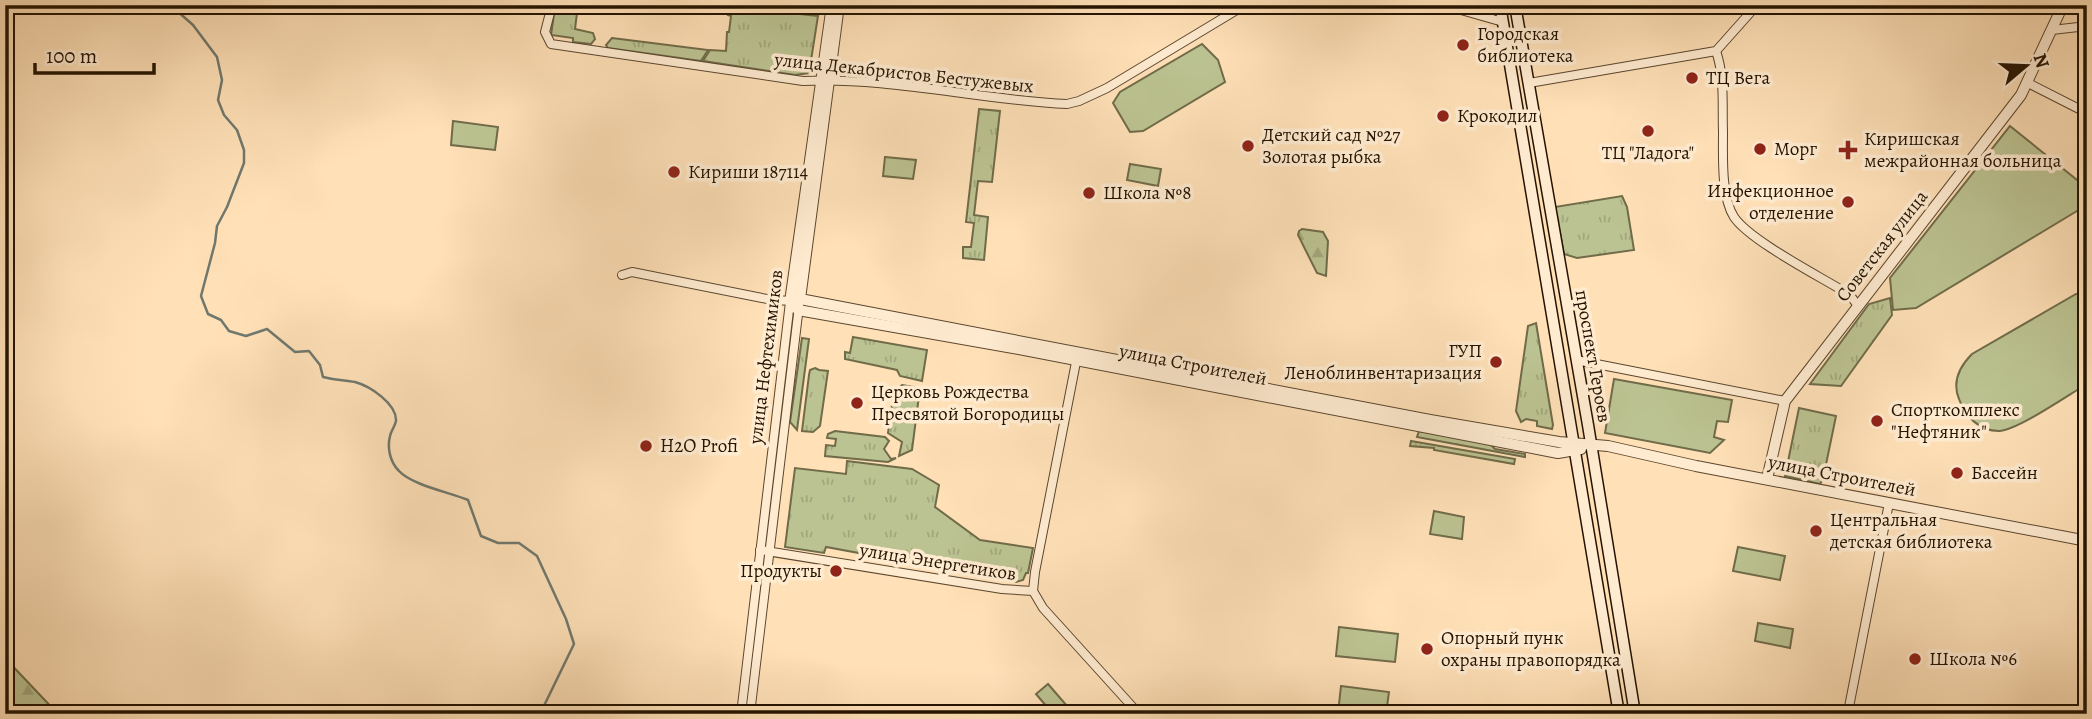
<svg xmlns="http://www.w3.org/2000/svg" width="2092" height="719" font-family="Alegreya,serif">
	<defs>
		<pattern id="grass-tufts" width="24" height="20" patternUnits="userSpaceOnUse" patternTransform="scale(1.75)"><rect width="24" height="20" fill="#bcc392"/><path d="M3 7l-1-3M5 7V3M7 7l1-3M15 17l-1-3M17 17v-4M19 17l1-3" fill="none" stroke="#a1a77c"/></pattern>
		<pattern id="forest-firs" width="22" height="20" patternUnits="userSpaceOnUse" patternTransform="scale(1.75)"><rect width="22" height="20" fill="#bcc392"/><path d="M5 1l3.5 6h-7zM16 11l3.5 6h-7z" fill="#a1a77c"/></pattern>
	</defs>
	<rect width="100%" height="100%" fill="#ffe0b7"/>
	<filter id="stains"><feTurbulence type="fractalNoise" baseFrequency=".00286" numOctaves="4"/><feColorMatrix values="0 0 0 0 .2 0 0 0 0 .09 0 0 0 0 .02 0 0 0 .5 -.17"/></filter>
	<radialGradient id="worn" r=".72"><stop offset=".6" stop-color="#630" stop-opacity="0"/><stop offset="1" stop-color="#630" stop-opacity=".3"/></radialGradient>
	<g fill="url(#grass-tufts)" stroke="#706b49" stroke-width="2">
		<polygon points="559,5 578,5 575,29 593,33 595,39 591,44 573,42 573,38 551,35 554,14 558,14"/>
		<path d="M730,5C744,6 751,7 764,8V10L818,16L809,73L795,75L703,61L710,50L726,51L727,32H729L731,16L728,15Z"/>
		<polygon points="612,38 708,50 701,61 608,48 606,45"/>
		<polygon points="979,109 1000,111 992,182 978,181 974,215 988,217 984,260 963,258 963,247 971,247 974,223 966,222"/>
		<polygon points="1622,196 1627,207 1634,250 1577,258 1564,254 1555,207"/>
		<polygon points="1890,298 1892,315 1841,386 1810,384 1869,304"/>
		<polygon points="1536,323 1553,425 1552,429 1537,426 1537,421 1526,419 1521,422 1516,411 1528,326"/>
		<polygon points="853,337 927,350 922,381 900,376 897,370 845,359 845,352 850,353"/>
		<polygon points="802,338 809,339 797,430 790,422"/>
		<polygon points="815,368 819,370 828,371 820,426 813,432 802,431 809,375 810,370"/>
		<polygon points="902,385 920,388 912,450 899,456 902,442 888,433 894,391"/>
		<polygon points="1799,408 1836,416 1823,479 1820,484 1785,476"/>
		<polygon points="835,431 885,437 889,441 884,449 891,459 896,458 888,462 825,456 826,445 835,446 836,439 827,438 828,434"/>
		<polygon points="1419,431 1489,443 1495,449 1525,454 1525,457 1417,437"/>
		<polygon points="1411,441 1515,459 1514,464 1434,450 1434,448 1410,446"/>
		<polygon points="847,461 912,469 939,485 935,507 980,540 1033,548 1028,573 1026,573 1023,580 1016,582 826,547 824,553 785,547 795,468 846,474"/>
	</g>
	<g fill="url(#forest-firs)" stroke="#706b49" stroke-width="2">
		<polygon points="1302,229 1323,232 1328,241 1326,276 1317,273 1298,235 1299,231"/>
		<polygon points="5,658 58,714 5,714"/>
	</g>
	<g fill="#bcc392" stroke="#706b49" stroke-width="2">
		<polygon points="1202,44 1218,60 1225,82 1143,131 1130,132 1113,103 1120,92"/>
		<polygon points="453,121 498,127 495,150 451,145"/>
		<polygon points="2010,126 2087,188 2087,215 2077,211 1916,308 1893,310 1890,278"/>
		<polygon points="885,157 916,160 913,179 883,176"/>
		<polygon points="1130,164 1161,169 1158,186 1127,180"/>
		<path d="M2076,294H2087V384C2068,395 2018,430 1999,431C1979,431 1965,416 1959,399C1952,382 1960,366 1972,354Z"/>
		<polygon points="1614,379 1732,400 1728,422 1717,421 1714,437 1724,440 1710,453 1605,433"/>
		<polygon points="1434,511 1464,517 1462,539 1430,534"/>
		<polygon points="1738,547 1785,556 1780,580 1733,571"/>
		<polygon points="1758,623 1793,629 1790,648 1755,641"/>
		<polygon points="1339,627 1398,634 1395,662 1336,656"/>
		<polygon points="1048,684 1074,714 1053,714 1036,694"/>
		<polygon points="1341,686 1389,692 1386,714 1338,713"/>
	</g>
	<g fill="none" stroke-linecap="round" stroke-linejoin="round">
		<path stroke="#70786e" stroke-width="2.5" d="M175,5L176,10L193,25L217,57L222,80L218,100L224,115L237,130L244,150V163L227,207L217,226L215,243L201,296L208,314L221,320L229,331L246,336L267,329L295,352L309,351L320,365L323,377C334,380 345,380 355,382C370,386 397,404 396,421C395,426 391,431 390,436C387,448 390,462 399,471C412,485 448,492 468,500L481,536L498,543H519L537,556L566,619L574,644L540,714"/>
		<defs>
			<g id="minor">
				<path d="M552,5L545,32L551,44L803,81C891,77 979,100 1067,104L1079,101L1107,88L1245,5"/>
				<polyline points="1416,5 1454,8 1503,22"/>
				<polyline points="2052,30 2087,26"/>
				<path d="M1716,51C1725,77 1722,105 1723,132C1723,156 1721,197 1734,217C1750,241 1823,278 1850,295L1858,306"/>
				<polyline points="1529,83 1716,51 1757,5"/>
				<polyline points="2028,83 2087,113"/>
				<polyline points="622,275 632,272 772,300 794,301"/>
				<polyline points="1576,360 1785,401"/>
				<polyline points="760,550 1002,589 1033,591 1043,608 1139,714"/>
				<polyline points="1033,591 1035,572 1077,357"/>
				<polyline points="741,714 790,302"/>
				<polyline points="750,714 799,306"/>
				<polyline points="1850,714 1849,707 1889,503"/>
			</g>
			<g id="tertiary">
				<polyline points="832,5 790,302 798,310 1019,349 1558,453 1581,449"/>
				<polyline points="839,5 800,299 1430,420 1559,442 1608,446 1696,466 2087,541"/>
				<polyline points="1767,479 1785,401 2021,95 2063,5"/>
			</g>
			<g id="secondary">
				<polyline points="1500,5 1619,714"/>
				<polyline points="1515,5 1588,425 1635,714"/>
			</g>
		</defs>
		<use href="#minor" stroke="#5b462e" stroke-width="10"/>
		<use href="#tertiary" stroke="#5b462e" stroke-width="12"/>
		<use href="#secondary" stroke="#241300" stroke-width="13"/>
		<use href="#minor" stroke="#ffebd0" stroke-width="8"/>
		<use href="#tertiary" stroke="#ffebd0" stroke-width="10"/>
		<use href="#secondary" stroke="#ffebd0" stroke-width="10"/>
	</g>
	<g fill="#8f2418" stroke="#ffebd0" stroke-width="2.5">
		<circle cx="1463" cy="45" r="7"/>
		<circle cx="1692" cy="78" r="7"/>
		<circle cx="1443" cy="116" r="7"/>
		<circle cx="1648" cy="131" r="7"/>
		<circle cx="1248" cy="146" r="7"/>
		<circle cx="1760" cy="149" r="7"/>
		<path d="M1844.5 139.5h7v7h7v7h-7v7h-7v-7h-7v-7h7z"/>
		<circle cx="674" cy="172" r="7"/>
		<circle cx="1089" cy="193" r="7"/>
		<circle cx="1848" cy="202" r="7"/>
		<circle cx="1496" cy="362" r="7"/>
		<circle cx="857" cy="403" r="7"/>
		<circle cx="1877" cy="421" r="7"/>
		<circle cx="646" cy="446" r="7"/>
		<circle cx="1957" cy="473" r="7"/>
		<circle cx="1816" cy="531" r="7"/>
		<circle cx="836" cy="571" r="7"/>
		<circle cx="1427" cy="649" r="7"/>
		<circle cx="1915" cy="659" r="7"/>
	</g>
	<g text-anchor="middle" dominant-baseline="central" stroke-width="7" stroke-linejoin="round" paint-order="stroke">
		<g font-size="19" fill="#241300" stroke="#ffebd0" text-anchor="start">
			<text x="1477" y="34">Городская<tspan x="1477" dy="22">библиотека</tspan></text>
			<text x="1706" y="78">ТЦ Вега</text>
			<text x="1457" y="116">Крокодил</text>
			<text x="1262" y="135">Детский сад №27<tspan x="1262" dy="22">Золотая рыбка</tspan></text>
			<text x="1864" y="139">Киришская<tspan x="1864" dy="22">межрайонная больница</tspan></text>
			<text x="1774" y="149">Морг</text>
			<text x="1648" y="153" text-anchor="middle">ТЦ "Ладога"</text>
			<text x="688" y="172">Кириши 187114</text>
			<text x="1834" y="191" text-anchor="end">Инфекционное<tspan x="1834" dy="22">отделение</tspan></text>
			<text x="1103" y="193">Школа №8</text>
			<text x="1482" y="351" text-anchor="end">ГУП<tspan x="1482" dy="22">Леноблинвентаризация</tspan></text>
			<text x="871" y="392">Церковь Рождества<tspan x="871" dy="22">Пресвятой Богородицы</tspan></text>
			<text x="1891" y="410">Спорткомплекс<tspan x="1891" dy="22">"Нефтяник"</tspan></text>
			<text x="660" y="446">H2O Profi</text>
			<text x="1971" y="473">Бассейн</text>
			<text x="1830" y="520">Центральная<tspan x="1830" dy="22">детская библиотека</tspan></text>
			<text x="822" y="571" text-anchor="end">Продукты</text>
			<text x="1441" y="638">Опорный пунк<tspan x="1441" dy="22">охраны правопорядка</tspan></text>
			<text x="1929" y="659">Школа №6</text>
		</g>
		<g font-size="19" fill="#241300" stroke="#ffebd0">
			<text transform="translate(904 73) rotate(6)">улица Декабристов Бестужевых</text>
			<text transform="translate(1882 246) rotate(-52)">Советская улица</text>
			<text transform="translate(1593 356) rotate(80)">проспект Героев</text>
			<text transform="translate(766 357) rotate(-83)">улица Нефтехимиков</text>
			<text transform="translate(1193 365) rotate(11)">улица Строителей</text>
			<text transform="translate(1842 476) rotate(11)">улица Строителей</text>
			<text transform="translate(938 562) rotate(9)">улица Энергетиков</text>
		</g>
	</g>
	<rect width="2092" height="719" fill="none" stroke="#ffe0b7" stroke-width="28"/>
	<rect x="7" y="7" width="2078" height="705" fill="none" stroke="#241300" stroke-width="3.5"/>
	<rect x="14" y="14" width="2064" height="691" fill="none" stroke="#241300" stroke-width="2"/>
	<g transform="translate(2026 66) rotate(71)" stroke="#ffebd0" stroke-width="5" paint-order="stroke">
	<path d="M0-5L12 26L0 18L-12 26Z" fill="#241300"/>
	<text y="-10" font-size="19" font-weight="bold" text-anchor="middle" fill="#241300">N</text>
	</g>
	<path d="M35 63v10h119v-10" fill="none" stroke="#241300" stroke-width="3.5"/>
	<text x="46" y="63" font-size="21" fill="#241300" stroke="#ffebd0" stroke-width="5" paint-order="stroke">100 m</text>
	<rect width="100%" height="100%" filter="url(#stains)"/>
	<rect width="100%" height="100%" fill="url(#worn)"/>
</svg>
